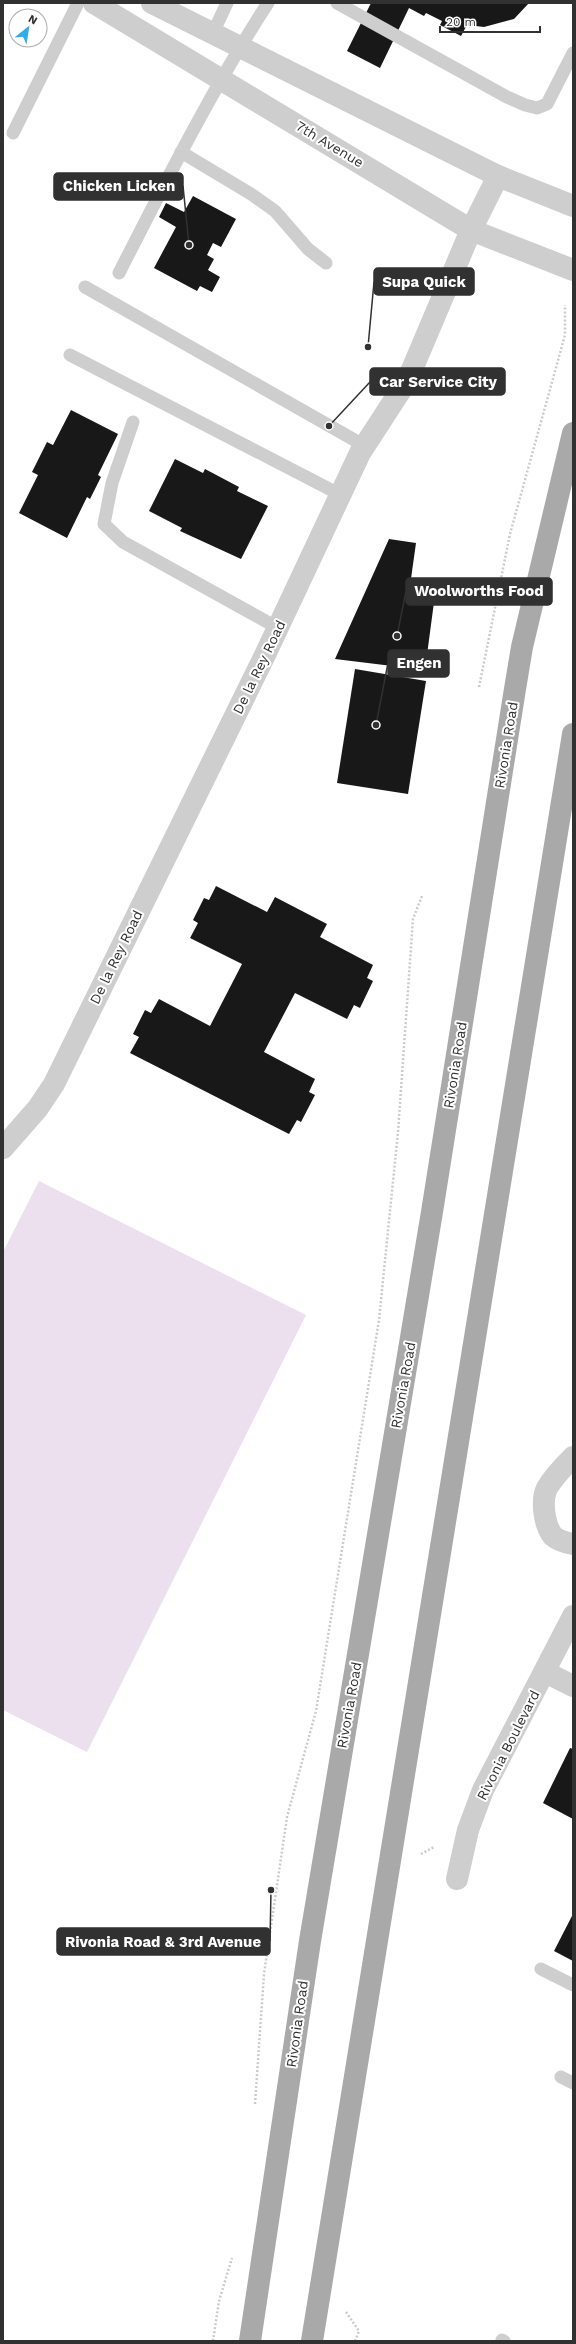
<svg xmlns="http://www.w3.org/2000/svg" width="576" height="2344" font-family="'Work Sans',sans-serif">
	<rect width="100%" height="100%" fill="#fff"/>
	<polygon fill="#ecdfee" points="39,1181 306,1315 87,1752 3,1710 3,1252"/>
	<g fill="#181818">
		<polygon points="371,3 529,3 514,19 484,27 467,25 461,36 440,25 442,21 426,13 424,16 409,8 380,68 347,51"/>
		<polygon points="193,196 236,219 221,247 213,243 207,255 214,259 208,270 220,277 212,292 200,286 197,291 154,268 176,227 159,217 166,203 184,212"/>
		<polygon points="71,410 118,434 98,475 101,477 90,499 87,497 67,538 19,513 38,475 32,472 47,442 53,445"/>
		<polygon points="175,459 203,473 205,469 239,487 237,491 268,506 241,559 180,531 182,528 149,511"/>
		<polygon points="389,539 416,543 408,600 434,602 425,670 335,659"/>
		<polygon points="355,669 426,681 408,794 337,783"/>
		<polygon points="216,886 267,912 275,897 327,924 320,937 373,965 367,978 373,981 360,1008 354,1005 347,1019 295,993 264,1052 315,1079 309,1092 315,1095 301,1122 297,1120 289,1134 130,1053 139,1037 133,1034 145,1010 151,1013 159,999 210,1026 242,964 190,938 198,923 193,920 204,898 209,900"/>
		<polygon points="570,1748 573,1749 573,1819 543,1803"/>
		<polygon points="573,1914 573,1961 554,1951"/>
	</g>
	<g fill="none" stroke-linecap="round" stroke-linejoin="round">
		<g stroke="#cbcbcb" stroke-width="2.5" stroke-dasharray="2 2" stroke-linecap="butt">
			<polyline points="479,687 510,534 565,335 565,305"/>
			<polyline points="421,1854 434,1847"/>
			<polyline points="255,2104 264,1974 287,1817 316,1711 379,1320 398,1132 413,919 422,896"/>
			<polyline points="346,2312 359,2331 355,2341"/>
			<polyline points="213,2341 219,2301 232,2258"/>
		</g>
		<g stroke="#cecece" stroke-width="13">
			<polyline points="337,3 507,97 525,105 537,108 547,104 573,53"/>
			<polyline points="212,35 227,3"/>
			<polyline points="13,133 78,3"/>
			<polyline points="181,152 251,194 275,211 308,249 326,263"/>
			<path d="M119,273C166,181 212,89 268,3"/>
			<polyline points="85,287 365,446"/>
			<polyline points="70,355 341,495"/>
			<polyline points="133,422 112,483 104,524 123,542 278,628"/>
			<polyline points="541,1969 573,1985"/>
			<polyline points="561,2077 573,2083"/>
			<polyline points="502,2340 504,2341"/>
		</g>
		<g stroke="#cecece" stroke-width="22">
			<polyline points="3,1148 38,1108 54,1084 265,655 360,453 408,379 471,230 498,176"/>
			<path d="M573,1457C563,1467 554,1476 547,1488C541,1500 544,1525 553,1536C557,1540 568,1543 573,1544"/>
			<polyline points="545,1672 573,1686"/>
			<polyline points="457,1879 468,1830 483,1790 573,1616"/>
		</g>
		<g stroke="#cecece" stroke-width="22">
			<polyline points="94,3 471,230 573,270"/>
			<polyline points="152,3 498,176 573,206"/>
		</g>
		<g stroke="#a9a9a9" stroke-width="22">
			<polyline points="250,2341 310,1941 432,1212 515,689 522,647 573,433"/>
			<polyline points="312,2341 573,734"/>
		</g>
	</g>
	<g text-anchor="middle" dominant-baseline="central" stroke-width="4" stroke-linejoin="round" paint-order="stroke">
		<g font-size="14" fill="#313131" stroke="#fff">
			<text transform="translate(330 144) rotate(31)">7th Avenue</text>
			<text transform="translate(259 667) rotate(-64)">De la Rey Road</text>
			<text transform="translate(506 745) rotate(-81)">Rivonia Road</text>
			<text transform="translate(116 957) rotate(-64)">De la Rey Road</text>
			<text transform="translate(455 1065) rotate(-81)">Rivonia Road</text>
			<text transform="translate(403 1385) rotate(-80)">Rivonia Road</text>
			<text transform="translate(349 1705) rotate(-80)">Rivonia Road</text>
			<text transform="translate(508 1745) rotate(-63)">Rivonia Boulevard</text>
			<text transform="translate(297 2024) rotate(-82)">Rivonia Road</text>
		</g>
	</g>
	<path fill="none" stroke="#313131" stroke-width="1.5" d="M189 245L183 186M368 347L374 282M329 426L370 382M397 636L406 591M376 725L388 663M271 1890L270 1941"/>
	<g fill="#313131" stroke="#fff" stroke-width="1.5">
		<circle cx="189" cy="245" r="4"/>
		<circle cx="368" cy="347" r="4"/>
		<circle cx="329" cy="426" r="4"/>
		<circle cx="397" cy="636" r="4"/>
		<circle cx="376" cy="725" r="4"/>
		<circle cx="271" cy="1890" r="4"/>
	</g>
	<g fill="#313131" stroke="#313131" stroke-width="1.5">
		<rect x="54" y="173" width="129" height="27" rx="4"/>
		<rect x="374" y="268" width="100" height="27" rx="4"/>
		<rect x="370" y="368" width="135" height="27" rx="4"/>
		<rect x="406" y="578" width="146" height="27" rx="4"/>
		<rect x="388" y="650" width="61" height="27" rx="4"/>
		<rect x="57" y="1928" width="213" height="27" rx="4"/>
	</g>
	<g font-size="15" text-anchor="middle" font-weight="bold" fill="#fff">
		<text x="119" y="191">Chicken Licken</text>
		<text x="424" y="287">Supa Quick</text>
		<text x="438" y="387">Car Service City</text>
		<text x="479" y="596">Woolworths Food</text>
		<text x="419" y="668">Engen</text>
		<text x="163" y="1947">Rivonia Road &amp; 3rd Avenue</text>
	</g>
	<rect width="576" height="2344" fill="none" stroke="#313131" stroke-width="8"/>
	<g transform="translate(28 28) rotate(30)"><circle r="19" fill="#ffffff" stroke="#adadad"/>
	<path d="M0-3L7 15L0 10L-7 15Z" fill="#30aceb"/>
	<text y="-6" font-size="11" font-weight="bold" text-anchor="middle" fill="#313131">N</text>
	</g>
	<path d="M440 26v6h100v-6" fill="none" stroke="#313131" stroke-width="2"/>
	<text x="446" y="26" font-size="12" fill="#313131" stroke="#ffffff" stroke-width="3" paint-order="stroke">20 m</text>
</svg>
